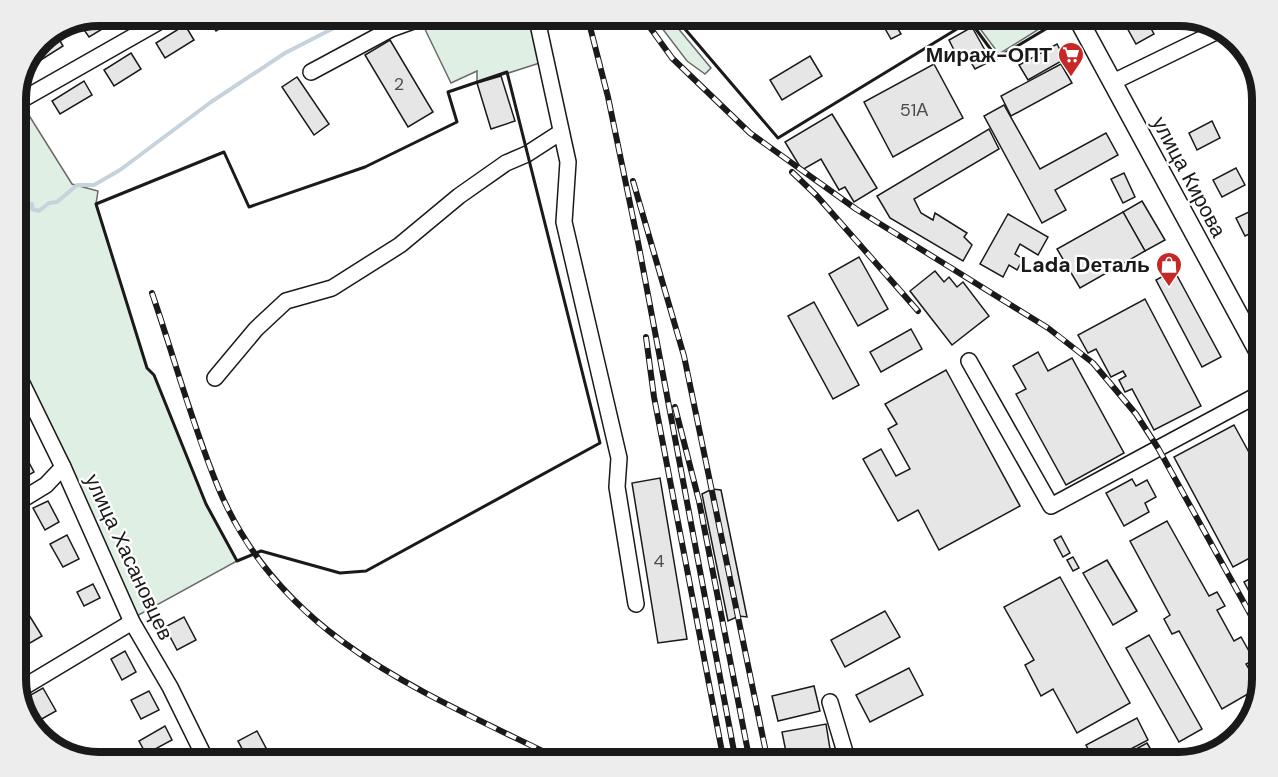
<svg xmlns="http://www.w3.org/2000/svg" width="1278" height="777" font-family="'DM Sans',sans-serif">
	<rect width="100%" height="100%" fill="#fff"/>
	<g fill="#e0efe3" stroke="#6a6a6a" stroke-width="1.5">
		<polygon points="430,15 536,15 546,61 477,83 477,71 451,83 420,19"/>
		<polygon points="652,15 667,15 711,68 705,74 687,61"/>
		<polygon points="975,15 1038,15 1044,26 999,54 975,22"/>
		<polygon points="15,93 72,184 98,191 96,204 147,368 154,375 206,504 237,561 135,617 15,357"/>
	</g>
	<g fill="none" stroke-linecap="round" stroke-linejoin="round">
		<polyline stroke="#c6d2dc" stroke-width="4" points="15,204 32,204 32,209 39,211 49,203 57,202 77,185 94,185 120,170 211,102 285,53 334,28 352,15"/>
	</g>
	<g fill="#e6e6e6" stroke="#1a1a1a" stroke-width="1.5">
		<polygon points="98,15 117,15 119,19 89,37 80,24"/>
		<polygon points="206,15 241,15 216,31"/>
		<polygon points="885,15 890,15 901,34 891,39 879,18"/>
		<polygon points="893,15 919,15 899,26"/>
		<polygon points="1144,16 1154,34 1136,44 1126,26"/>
		<polygon points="185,25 194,40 165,58 156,43"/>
		<polygon points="972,27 991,61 975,69 965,52 957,56 949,40"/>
		<polygon points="56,34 63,46 33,65 30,60 37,45"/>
		<polygon points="390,40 433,112 408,127 365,55"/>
		<polygon points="1057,44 1065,59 1028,80 1019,65"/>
		<polygon points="131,53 141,69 114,86 104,70"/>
		<polygon points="810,56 822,76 782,100 770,80"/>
		<polygon points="934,64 963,118 893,157 864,102"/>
		<polygon points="1061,64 1072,83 1011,116 1001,96"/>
		<polygon points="501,76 515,121 491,129 477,83"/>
		<polygon points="297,77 329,124 314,135 282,87"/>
		<polygon points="84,81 92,95 60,114 52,101"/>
		<polygon points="1004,105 1040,169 1106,133 1118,155 1055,190 1066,210 1042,223 984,116"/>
		<polygon points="832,114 877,188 854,202 845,187 839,190 821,159 802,170 785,142"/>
		<polygon points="1212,121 1220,138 1197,150 1189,133"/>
		<polygon points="989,129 999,149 914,199 921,213 933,220 935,213 967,233 964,237 972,245 963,261 890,218 877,196"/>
		<polygon points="1236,168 1245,185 1222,197 1213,180"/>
		<polygon points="1124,173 1135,197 1123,203 1111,179"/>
		<polygon points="1142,201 1165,240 1145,251 1123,212"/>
		<polygon points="1251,211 1260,229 1245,236 1236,218"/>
		<polygon points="1123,212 1145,251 1080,288 1057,249"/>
		<polygon points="1008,214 1048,237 1038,255 1020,244 1015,254 1023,259 1017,270 1009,265 1003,277 980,264"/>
		<polygon points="859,257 888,309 858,326 829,274"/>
		<polygon points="1174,270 1221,357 1202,367 1156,280"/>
		<polygon points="935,271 944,282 949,277 957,287 963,282 989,316 952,345 910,291"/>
		<polygon points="1145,299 1201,406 1154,430 1132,389 1125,392 1119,380 1126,376 1123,371 1111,377 1096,349 1088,353 1078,335"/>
		<polygon points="814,302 859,385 833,399 788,316"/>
		<polygon points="911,329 922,349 881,372 870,352"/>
		<polygon points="1038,352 1048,371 1072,358 1124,453 1066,485 1016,394 1026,389 1013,366"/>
		<polygon points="946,370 1020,506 939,550 918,510 898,521 863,459 881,449 896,476 910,469 888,429 897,424 885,404"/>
		<polygon points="1258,408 1263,416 1263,427 1258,430 1249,413"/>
		<polygon points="1234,425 1263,478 1263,551 1233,567 1174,457"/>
		<polygon points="25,455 34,472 20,480 15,471 15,460"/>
		<polygon points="660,478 687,639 658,643 632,483"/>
		<polygon points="1132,479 1136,486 1147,480 1156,497 1145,503 1149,512 1124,526 1106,493"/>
		<polygon points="712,489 721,490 747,617 739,616 728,621 702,494"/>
		<polygon points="48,501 59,522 45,530 33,508"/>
		<polygon points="1167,521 1209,596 1217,592 1225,606 1217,610 1234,641 1241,637 1254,660 1246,664 1260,687 1222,709 1179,631 1172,634 1164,619 1170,615 1130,541"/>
		<polygon points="67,535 79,559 63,567 50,544"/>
		<polygon points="1061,536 1070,553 1063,557 1054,540"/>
		<polygon points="1073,557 1079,568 1073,571 1067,560"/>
		<polygon points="1107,560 1137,611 1113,625 1083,573"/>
		<polygon points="1263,571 1263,630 1258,620 1263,617 1244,582"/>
		<polygon points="1060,577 1130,703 1077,733 1053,689 1041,696 1025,665 1034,660 1004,607"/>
		<polygon points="93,584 100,598 84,606 77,592"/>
		<polygon points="885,611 900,637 845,667 831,640"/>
		<polygon points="29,615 42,636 18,650 15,645 15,623"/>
		<polygon points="184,617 196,640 177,650 165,627"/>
		<polygon points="1149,635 1202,729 1179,742 1126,648"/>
		<polygon points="125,651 136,672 122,680 111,659"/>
		<polygon points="909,668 923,695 870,722 856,695"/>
		<polygon points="814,686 820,711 778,721 772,696"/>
		<polygon points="43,688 56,711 31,725 26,721 20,701"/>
		<polygon points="149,691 159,710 141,719 131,700"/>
		<polygon points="1137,718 1148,740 1106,762 1095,762 1086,745"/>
		<polygon points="826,724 830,749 787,757 782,732"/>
		<polygon points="165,726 172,740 146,754 139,741"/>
		<polygon points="257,731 266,748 247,758 238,741"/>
		<polygon points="1147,743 1158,762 1112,762"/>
	</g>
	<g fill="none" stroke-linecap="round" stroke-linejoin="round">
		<defs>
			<g id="minor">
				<polyline points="536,15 568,162 564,222 619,458 617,487 636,604"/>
				<polyline points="311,72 391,29 430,15"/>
				<polyline points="1113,82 1224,28"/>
				<polyline points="25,98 171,15"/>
				<polyline points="969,361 1051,506 1263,392"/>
				<polyline points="15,369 63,467 132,622 170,687 207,762"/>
				<polyline points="215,378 256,329 286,301 332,288 400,245 459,196 506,163 527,154 561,132"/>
				<polyline points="15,504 46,485 63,467"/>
				<polyline points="17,691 132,622"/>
				<polyline points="830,702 848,762"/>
			</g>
			<polyline id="major" points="1076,15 1263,360"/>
		</defs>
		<use href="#minor" stroke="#1a1a1a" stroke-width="18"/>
		<use href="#major" stroke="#1a1a1a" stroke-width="21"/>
		<use href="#minor" stroke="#fff" stroke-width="15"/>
		<use href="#major" stroke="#fff" stroke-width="18"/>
		<defs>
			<g id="rail">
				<polyline points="587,15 608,97 639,247 736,762"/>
				<polyline points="641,15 672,58 750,133 856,209 1048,328 1093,363 1136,414 1158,448 1263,637"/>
				<polyline points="792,172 817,196 918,311"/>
				<polyline points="633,181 684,356 768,762"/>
				<path d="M152,293C174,357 192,424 218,487C281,640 428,694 565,762"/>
				<polyline points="646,337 654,397 724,762"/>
				<polyline points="675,407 699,501 750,762"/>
			</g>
		</defs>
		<use href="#rail" stroke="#1a1a1a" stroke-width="6"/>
		<use href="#rail" stroke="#fff" stroke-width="4" stroke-dasharray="11" stroke-linecap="butt"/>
		<g stroke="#1a1a1a" stroke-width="3">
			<polyline points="673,15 778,138 970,21 997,58 1049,27 1043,15"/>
			<polygon points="507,72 600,443 366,571 340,573 261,551 237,561 206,504 154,375 147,368 96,204 224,152 249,207 365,167 457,122 448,92"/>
		</g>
	</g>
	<defs>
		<symbol id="supermarket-pin" viewBox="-11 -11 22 30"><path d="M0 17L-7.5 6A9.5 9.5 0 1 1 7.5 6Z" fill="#c62828" stroke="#fff"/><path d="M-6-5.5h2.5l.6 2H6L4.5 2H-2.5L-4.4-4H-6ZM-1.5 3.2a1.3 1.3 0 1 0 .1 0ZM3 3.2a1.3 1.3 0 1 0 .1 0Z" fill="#fff"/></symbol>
		<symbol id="shop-pin" viewBox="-11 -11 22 30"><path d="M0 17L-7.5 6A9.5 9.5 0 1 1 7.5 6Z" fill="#c62828" stroke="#fff"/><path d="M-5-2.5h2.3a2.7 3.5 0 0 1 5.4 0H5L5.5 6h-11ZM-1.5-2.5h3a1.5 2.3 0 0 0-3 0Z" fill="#fff"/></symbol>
	</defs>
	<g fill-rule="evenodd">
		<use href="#supermarket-pin" x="1056" y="40" width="30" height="40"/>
		<use href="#shop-pin" x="1154" y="250" width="30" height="40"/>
	</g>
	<g text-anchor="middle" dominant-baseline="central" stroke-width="4.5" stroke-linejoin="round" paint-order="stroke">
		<g font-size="18" fill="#4d4d4d">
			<text x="399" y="84">2</text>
			<text x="914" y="110">51А</text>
			<text x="659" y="561">4</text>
		</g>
		<g font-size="21" font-weight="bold" fill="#1a1a1a" stroke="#fff" text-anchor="end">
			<text x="1052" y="55">Мираж-ОПТ</text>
			<text x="1150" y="265">Lada Dеталь</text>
		</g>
		<g font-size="21" fill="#1a1a1a" stroke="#fff">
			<text transform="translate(1189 177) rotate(62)">улица Кирова</text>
			<text transform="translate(129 557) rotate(65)">улица Хасановцев</text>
		</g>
	</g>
	<path d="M0 0H1278V777H0ZM99 26H1179A73 73 0 0 1 1252 99V679A73 73 0 0 1 1179 752H99A73 73 0 0 1 26 679V99A73 73 0 0 1 99 26Z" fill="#ededed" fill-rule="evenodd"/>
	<path fill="none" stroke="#1a1a1a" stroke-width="8" d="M99 26H1179A73 73 0 0 1 1252 99V679A73 73 0 0 1 1179 752H99A73 73 0 0 1 26 679V99A73 73 0 0 1 99 26Z"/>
</svg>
